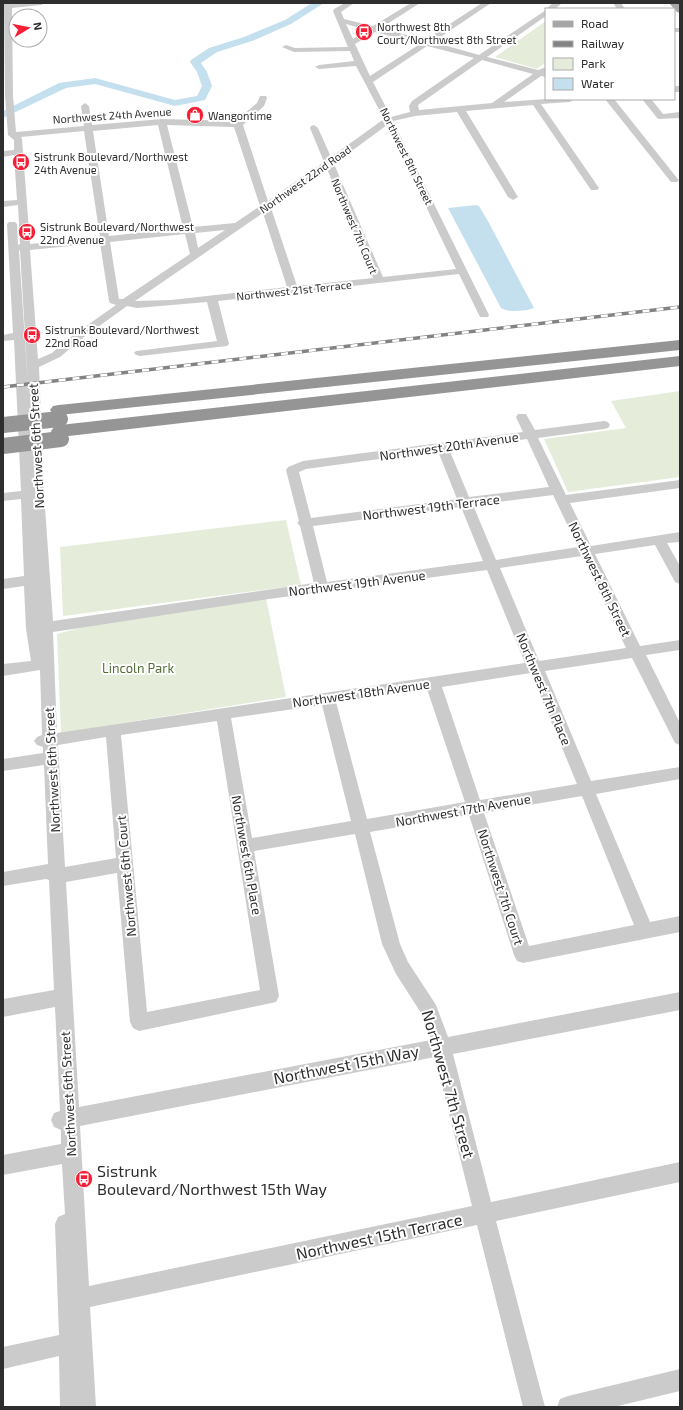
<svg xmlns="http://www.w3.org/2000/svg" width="683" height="1410" font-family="'Exo 2',sans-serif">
	<rect width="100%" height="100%" fill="#fff"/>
	<g fill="#e5edda">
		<polygon points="546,21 546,62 537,69 495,57"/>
		<polygon points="680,391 680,477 568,492 544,439 626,428 611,401"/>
		<polygon points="286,520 301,585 63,616 60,547"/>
		<path d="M266,598L286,697L61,733L57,634C124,614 196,608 266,598Z"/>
	</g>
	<path fill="#c4e0ef" d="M476,205L479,206L489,223L534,308C525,311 509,313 501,308L448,208Z"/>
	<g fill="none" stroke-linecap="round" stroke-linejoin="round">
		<polygon fill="#c4e0ef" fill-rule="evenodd" points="312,3 324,3 291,24 252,41 217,52 201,63 207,72 212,86 205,100 175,106 95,84 66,88 3,118 3,111 59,83 95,78 175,100 197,96 202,86 197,72 190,62 191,60 209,48 244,37 285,20"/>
		<g fill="#cbcbcb" fill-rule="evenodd">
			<path d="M4,3H45L41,5L12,8L13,96L16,132L84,126L81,106L85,103L89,106L92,125L162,119L236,121L257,103L260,96H266L267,98L264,106L243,125L268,201L324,162L310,128L311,126L314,125L318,128L331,157L384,119L356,66L319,69L315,67L319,65L354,61L350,51L294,52L282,47L286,45L295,48L348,47L333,11L334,9L345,3H354L341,12L344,19L373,26L411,3H420L381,28L425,40L482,3H491L433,42L479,55L546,10V16L487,57L538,70L546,67V77L541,76L504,102L546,99H574L570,102L541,104L599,188L597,190H591L533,105L466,111L518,197L513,200L508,197L457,112L415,116L393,121L489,315L488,317H480L479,315L459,274L218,301L229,344L227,346L140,356L136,355L134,353L136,351L217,341L207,302L137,308L127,306L80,340L60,357L39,367L44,493L53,621L314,583L300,526L297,523L299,521L286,470L288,467L303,461L523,432L516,417L518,414H526L535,430L604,421L608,422L610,425L608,428L604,429L538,438L566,495L680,480V488L570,503L591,546L680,532V542L667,543L680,566V584L675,582L655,545L595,554L640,646L680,640V650L646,655L680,723V745L675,743L632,658L545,671L591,781L680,767V779L596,794L650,922L680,916V932L523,963L517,961L514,955L469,815L370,832L400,944L408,962L436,1005L448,1037L680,992V1010L453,1054L491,1202L680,1162V1182L496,1221L545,1407H523L477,1225L90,1307L96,1407H60L59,1356L3,1369V1347L59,1335L55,1224L58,1217L65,1214L62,1164L3,1175V1155L61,1144V1130L54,1127L51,1120L54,1113L60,1111L55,1007L3,1017V999L54,990L49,880L46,879L3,886V872L48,864L44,765L3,771V759L43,753V747L37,745L34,741L37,737L42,735L40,670L3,676V664L31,661L26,629L24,586L3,589V579L24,576L21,499L3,501V493L21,491L14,340L3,341V335L13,333L7,224L9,222H15L17,224L18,245L20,244L18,205L3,207V201L17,200L14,155L3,157V151L14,150V140L8,135L5,96L4,8H3ZM346,24L367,30L353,39ZM375,32L420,44L370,76L355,44ZM427,46L474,58L412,101L409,106L410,112L391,117L373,82ZM482,60L533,74L492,103L419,110L418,105ZM158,125L183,228L109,236L93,131ZM167,125L234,127L260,206L235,223L193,227ZM387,125L456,269L383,277L334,164ZM84,131L100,237L30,244L22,139L21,137ZM327,169L373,278L297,286L271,208ZM263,213L287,287L171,300L135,301ZM225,230L198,248L195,233ZM185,234L190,254L123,299H119L110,242ZM100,243L109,301L110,303L116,305L72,336L52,353L38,359L30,250ZM20,250L28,385L19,251ZM527,439L549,487L469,497L449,449ZM438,451L457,499L311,518L299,472L306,469ZM553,495L578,547L496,560L473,505ZM461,507L483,561L327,582L313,526ZM582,556L626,648L539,661L500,568ZM487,570L525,663L57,733L53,632L269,599ZM531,673L577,784L480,800L442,687ZM427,689L465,802L367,819L336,702ZM322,705L351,821L252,838L231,718ZM217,721L260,990L147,1012L121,735ZM106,737L116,858L65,867L58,745ZM582,796L634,925L529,946L484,813ZM355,834L382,944L396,974L423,1016L431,1040L79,1107L66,882L117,873L130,1022L133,1028L139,1031L276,1002L279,996L254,851ZM435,1057L472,1206L89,1286L80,1126Z"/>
			<polygon points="553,3 562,3 555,9 546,9"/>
			<polygon points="613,3 621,3 625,9 617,9"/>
			<rect x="674" y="28" width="6" height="4"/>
			<rect x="674" y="86" width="6" height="6"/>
			<polygon points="605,99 614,99 677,178 679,180 677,182 671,182"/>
			<polygon points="642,99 651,99 663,114 680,112 680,118 658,119"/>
			<polygon points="680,1369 680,1391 614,1407 557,1407 560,1399 568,1396"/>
		</g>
		<polygon fill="#a6a6a6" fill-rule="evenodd" points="669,3 679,3 680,13 677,12"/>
		<g fill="#959595" fill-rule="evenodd">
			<polygon points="680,340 680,350 59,415 53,414 50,410 53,406 59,405"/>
			<polygon points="680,356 680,366 60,437 54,435 51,431 54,427 60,425"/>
		</g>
		<defs>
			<polyline id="rail" points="3,387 680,307"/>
		</defs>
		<use href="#rail" stroke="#838383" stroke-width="3.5"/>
		<use href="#rail" stroke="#fff" stroke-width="2.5" stroke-dasharray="7" stroke-linecap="butt"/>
		<g stroke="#959595" stroke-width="16">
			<polyline points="3,425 60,419"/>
			<polyline points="3,446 61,439"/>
		</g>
	</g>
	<defs>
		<symbol id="bus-disc" viewBox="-11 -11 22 22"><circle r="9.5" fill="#f61f35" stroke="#fff"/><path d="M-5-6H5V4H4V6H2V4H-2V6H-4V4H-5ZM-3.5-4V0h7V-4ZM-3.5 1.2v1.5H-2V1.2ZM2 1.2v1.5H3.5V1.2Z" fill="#fff"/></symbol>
		<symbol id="shop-disc" viewBox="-11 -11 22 22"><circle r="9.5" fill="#f61f35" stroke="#fff"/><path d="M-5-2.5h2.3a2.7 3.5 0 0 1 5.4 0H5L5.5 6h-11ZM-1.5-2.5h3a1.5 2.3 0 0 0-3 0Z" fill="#fff"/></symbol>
	</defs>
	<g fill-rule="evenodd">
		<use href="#bus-disc" x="354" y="22" width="20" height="20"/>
		<use href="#shop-disc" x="185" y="105" width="20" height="20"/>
		<use href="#bus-disc" x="11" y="152" width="20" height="20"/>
		<use href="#bus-disc" x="17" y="222" width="20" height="20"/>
		<use href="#bus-disc" x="22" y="325" width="20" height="20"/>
		<use href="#bus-disc" x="74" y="1169" width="20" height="20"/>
	</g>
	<g text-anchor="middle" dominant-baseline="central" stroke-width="4" stroke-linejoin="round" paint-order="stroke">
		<g font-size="11" fill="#2e2e2e" stroke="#fff" text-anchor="start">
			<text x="377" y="26">Northwest 8th<tspan x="377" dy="13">Court/Northwest 8th Street</tspan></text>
			<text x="208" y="115">Wangontime</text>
			<text x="34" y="156">Sistrunk Boulevard/Northwest<tspan x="34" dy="13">24th Avenue</tspan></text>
			<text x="40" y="226">Sistrunk Boulevard/Northwest<tspan x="40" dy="13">22nd Avenue</tspan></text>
			<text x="45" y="329">Sistrunk Boulevard/Northwest<tspan x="45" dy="13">22nd Road</tspan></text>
		</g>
		<g font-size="11" fill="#2e2e2e" stroke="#fff">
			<text transform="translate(112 115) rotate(-4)">Northwest 24th Avenue</text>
			<text transform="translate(407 156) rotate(64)">Northwest 8th Street</text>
			<text transform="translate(305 179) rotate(-35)">Northwest 22nd Road</text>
			<text transform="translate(355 226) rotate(67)">Northwest 7th Court</text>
			<text transform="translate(294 290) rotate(-6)">Northwest 21st Terrace</text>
		</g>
		<g font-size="13" fill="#2e2e2e" stroke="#fff">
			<text transform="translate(36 446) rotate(-93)">Northwest 6th Street</text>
			<text transform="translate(449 446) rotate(-8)">Northwest 20th Avenue</text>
			<text transform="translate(431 507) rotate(-7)">Northwest 19th Terrace</text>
			<text transform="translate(600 579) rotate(64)">Northwest 8th Street</text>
			<text transform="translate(357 583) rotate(-7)">Northwest 19th Avenue</text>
			<text transform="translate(544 689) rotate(67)">Northwest 7th Place</text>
			<text transform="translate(361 693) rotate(-8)">Northwest 18th Avenue</text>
			<text transform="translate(52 770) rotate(-93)">Northwest 6th Street</text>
			<text transform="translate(463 810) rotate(-10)">Northwest 17th Avenue</text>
			<text transform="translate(247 855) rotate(80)">Northwest 6th Place</text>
			<text transform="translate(126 876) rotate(-95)">Northwest 6th Court</text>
			<text transform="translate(501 887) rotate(72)">Northwest 7th Court</text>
			<text transform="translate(68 1094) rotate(-93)">Northwest 6th Street</text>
		</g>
		<g font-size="13" fill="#526e37" stroke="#fff">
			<text x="138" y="668">Lincoln Park</text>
		</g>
		<g font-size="16" fill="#2e2e2e" stroke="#fff">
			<text transform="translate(346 1064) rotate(-11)">Northwest 15th Way</text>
			<text transform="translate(449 1084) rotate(74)">Northwest 7th Street</text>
			<text transform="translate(379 1236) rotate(-12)">Northwest 15th Terrace</text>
		</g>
		<g font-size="16" fill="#2e2e2e" stroke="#fff" text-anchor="start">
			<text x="97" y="1170">Sistrunk<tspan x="97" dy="18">Boulevard/Northwest 15th Way</tspan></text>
		</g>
	</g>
	<rect width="683" height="1410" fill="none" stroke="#2e2e2e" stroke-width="8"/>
	<rect x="545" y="8" width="130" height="92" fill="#ffffff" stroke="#ababab"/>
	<rect x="553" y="21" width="20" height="6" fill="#a6a6a6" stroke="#ababab"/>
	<text x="581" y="28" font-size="12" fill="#2e2e2e">Road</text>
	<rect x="553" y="41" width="20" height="6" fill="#838383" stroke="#ababab"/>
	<text x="581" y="48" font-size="12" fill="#2e2e2e">Railway</text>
	<rect x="553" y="58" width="20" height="12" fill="#e5edda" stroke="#ababab"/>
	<text x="581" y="68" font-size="12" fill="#2e2e2e">Park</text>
	<rect x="553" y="78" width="20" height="12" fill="#c4e0ef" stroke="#ababab"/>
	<text x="581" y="88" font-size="12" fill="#2e2e2e">Water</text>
	<g transform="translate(28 28) rotate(80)"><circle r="19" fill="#ffffff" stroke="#ababab"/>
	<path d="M0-3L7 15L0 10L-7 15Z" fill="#f61f35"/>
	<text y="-6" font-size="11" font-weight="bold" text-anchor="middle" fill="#2e2e2e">N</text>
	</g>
</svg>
